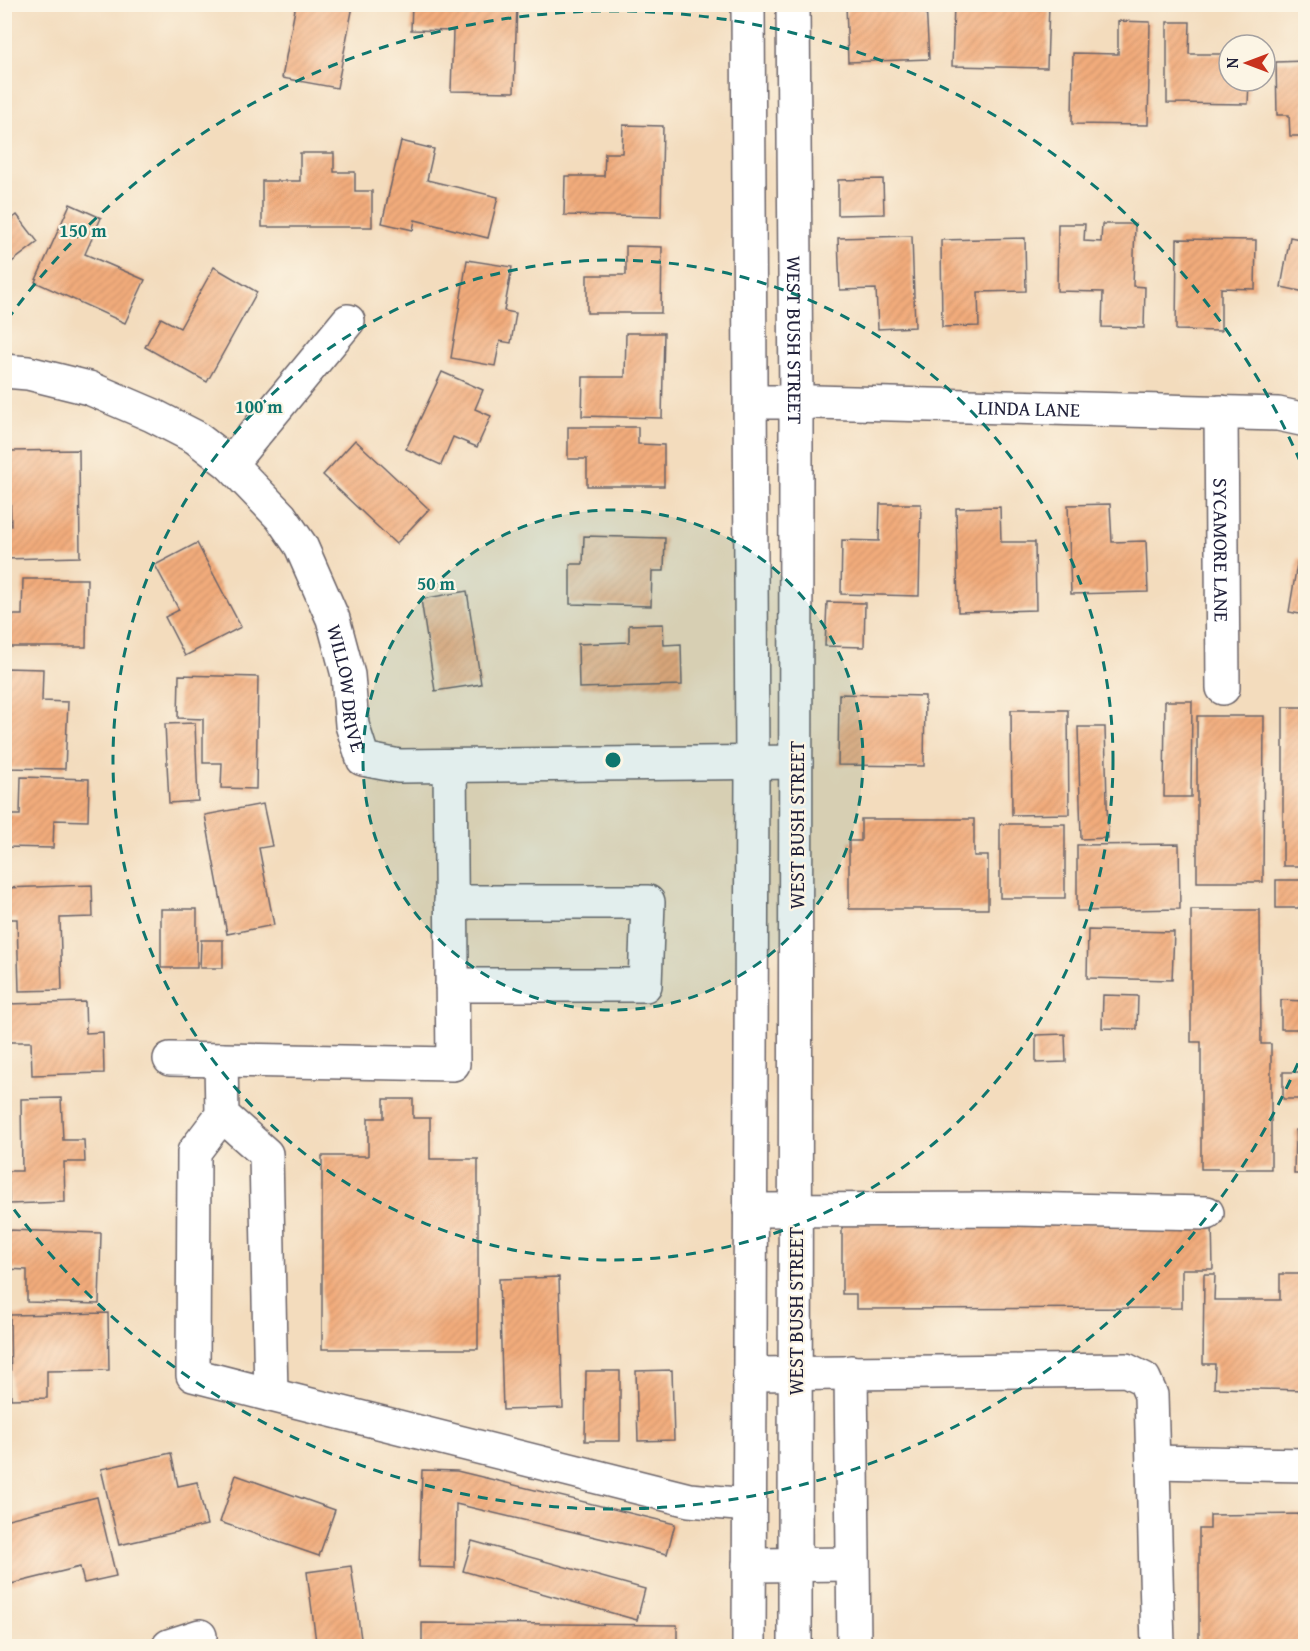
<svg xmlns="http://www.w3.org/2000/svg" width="1310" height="1651" font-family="'Gentium Book Plus',serif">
	<defs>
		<pattern id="building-hatch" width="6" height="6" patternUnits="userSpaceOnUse" patternTransform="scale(1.5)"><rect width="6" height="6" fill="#f2ac7b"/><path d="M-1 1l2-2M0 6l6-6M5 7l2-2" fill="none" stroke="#cf946b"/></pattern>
	</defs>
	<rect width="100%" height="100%" fill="#fcf5e5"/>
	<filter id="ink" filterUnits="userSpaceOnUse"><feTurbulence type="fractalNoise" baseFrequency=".0167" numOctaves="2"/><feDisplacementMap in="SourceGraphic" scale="12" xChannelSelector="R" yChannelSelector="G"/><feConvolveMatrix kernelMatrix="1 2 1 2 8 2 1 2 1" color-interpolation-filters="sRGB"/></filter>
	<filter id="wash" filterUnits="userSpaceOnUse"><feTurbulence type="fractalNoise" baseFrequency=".008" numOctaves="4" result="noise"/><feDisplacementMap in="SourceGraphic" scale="24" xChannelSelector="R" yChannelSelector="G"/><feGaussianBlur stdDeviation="1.35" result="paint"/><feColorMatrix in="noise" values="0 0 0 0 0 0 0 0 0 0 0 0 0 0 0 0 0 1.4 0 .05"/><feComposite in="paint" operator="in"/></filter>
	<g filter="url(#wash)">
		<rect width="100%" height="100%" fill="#f3dcbd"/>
		<g id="blocks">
			<g fill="url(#building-hatch)">
				<polygon points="296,4 343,4 353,6 337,88 282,78"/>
				<polygon points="412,4 517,4 514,92 451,91 453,31 411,30"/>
				<polygon points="846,4 926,4 929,59 848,62"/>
				<polygon points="954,4 1049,4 1047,68 952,66"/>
				<polygon points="1118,21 1150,22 1148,125 1072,124 1073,53 1118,54"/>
				<polygon points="1167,22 1190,22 1189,54 1229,54 1229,81 1249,81 1248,104 1167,103"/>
				<polygon points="1305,61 1305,136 1290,136 1289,115 1277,115 1276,62"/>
				<polygon points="623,125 663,126 661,217 564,215 565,176 604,176 605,153 622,153"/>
				<polygon points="401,141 434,149 427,180 498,197 488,238 415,220 413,230 382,223"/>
				<polygon points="300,153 334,153 334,172 355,172 355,191 372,191 372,227 262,227 262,181 300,181"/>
				<polygon points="883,179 884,214 838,215 838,180"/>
				<polygon points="70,204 101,218 85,254 145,280 125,323 35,282"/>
				<polygon points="17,215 38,242 4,268 4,225"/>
				<polygon points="1058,224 1085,224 1084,241 1101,242 1102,224 1135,224 1133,286 1145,287 1144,328 1102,327 1103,292 1057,291"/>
				<polygon points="912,236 915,327 878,329 876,289 840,290 838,238"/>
				<polygon points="1290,237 1305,240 1305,292 1281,287"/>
				<polygon points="1025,238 1026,291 978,292 979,326 942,327 941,240"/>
				<polygon points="1177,239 1256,240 1255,289 1221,288 1221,331 1176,330"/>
				<polygon points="626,246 662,247 661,313 587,313 587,275 626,275"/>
				<polygon points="467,260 512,267 504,311 516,313 511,343 500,341 495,366 451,358"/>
				<polygon points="214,267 257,292 207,382 145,347 161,318 180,328"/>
				<polygon points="626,333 664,333 662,418 582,416 583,377 625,377"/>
				<polygon points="442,372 483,390 475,409 491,416 477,447 453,437 441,465 406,449"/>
				<polygon points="568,427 638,427 638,444 664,445 664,486 587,486 587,459 568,459"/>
				<polygon points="355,440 429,509 396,544 323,475"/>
				<polygon points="79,450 80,557 4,559 4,526 11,526 9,451"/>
				<polygon points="880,504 921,504 919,596 841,594 842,540 879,541"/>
				<polygon points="1110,504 1112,542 1146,541 1148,592 1071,594 1068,505"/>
				<polygon points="1000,507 1001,542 1035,542 1036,610 958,612 956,508"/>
				<polygon points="584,536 665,538 664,571 652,571 651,606 570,604 570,564 583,564"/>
				<polygon points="197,543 241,627 185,656 165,617 179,610 155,565"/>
				<polygon points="1298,558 1305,559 1305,615 1289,612"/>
				<polygon points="23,579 87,579 86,647 4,647 4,615 22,615"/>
				<polygon points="467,591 481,684 435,691 421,599"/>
				<polygon points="827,602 865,603 864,647 825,646"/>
				<polygon points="663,624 664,645 681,644 682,685 579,688 578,644 629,642 629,625"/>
				<polygon points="4,668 43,669 42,701 68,702 65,769 4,768"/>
				<polygon points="179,675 258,677 256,789 221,788 222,763 203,763 203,719 178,718"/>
				<polygon points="839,694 925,696 924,766 838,765"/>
				<polygon points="1165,701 1192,701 1191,797 1164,797"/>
				<rect x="1283" y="707" width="22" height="159"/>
				<polygon points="1011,710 1068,710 1069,814 1012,815"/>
				<polygon points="1197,716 1264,716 1263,882 1197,882"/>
				<polygon points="195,723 198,801 169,803 165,724"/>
				<polygon points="1078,727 1105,727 1108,838 1081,839"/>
				<polygon points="21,777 89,779 88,821 54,820 53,848 4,847 4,815 20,815"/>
				<polygon points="263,804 272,846 259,848 274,925 227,934 205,815"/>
				<polygon points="861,819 974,819 974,856 988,856 988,909 849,909 849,841 861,841"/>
				<rect x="1000" y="824" width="65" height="74"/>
				<polygon points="1179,844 1180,909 1077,911 1077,845"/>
				<rect x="1276" y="880" width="29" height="28"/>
				<polygon points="92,885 93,917 60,918 62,990 19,991 17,919 5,919 4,888"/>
				<rect x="161" y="909" width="36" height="59"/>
				<polygon points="1191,910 1260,910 1261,1044 1271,1044 1271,1169 1201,1169 1201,1042 1191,1042"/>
				<polygon points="1088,930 1174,932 1172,980 1087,978"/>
				<polygon points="201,940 223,940 223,968 200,968"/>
				<polygon points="1103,995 1138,996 1137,1029 1102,1028"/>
				<polygon points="1281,1000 1305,1001 1305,1029 1281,1029"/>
				<polygon points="85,1002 86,1033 103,1032 104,1073 32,1075 31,1042 8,1042 7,1004"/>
				<polygon points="1065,1034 1066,1062 1036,1063 1036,1035"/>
				<rect x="1283" y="1072" width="22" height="27"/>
				<polygon points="61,1098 63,1140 84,1140 85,1162 64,1162 65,1202 9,1204 8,1171 22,1171 21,1099"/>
				<polygon points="384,1099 413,1099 413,1118 430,1118 430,1159 478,1159 478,1349 322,1349 322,1156 368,1156 368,1118 384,1118"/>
				<polygon points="1295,1130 1305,1130 1305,1174 1294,1174"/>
				<polygon points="1212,1222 1213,1269 1182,1269 1182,1308 856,1309 856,1294 842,1294 842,1223"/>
				<polygon points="7,1230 101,1233 99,1304 27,1302 27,1270 6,1269"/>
				<polygon points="1204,1274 1215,1274 1214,1300 1280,1300 1280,1274 1305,1274 1305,1390 1214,1388 1215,1364 1203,1364"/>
				<polygon points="559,1277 563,1408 503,1410 499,1279"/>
				<polygon points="108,1313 109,1370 47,1371 47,1398 11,1399 10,1315"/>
				<polygon points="672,1370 674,1440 638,1441 636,1371"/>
				<polygon points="586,1371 620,1371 620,1441 585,1441"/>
				<polygon points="171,1453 178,1486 197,1482 207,1525 119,1545 101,1469"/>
				<polygon points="422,1470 457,1471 675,1524 667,1554 456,1504 455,1568 419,1567"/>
				<polygon points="236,1475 335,1510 319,1556 220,1522"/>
				<polygon points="97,1497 116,1576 84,1583 80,1567 11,1584 4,1559 4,1520"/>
				<polygon points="1305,1514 1305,1646 1199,1646 1199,1529 1210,1529 1210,1515"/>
				<polygon points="472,1541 645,1589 637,1620 463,1571"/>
				<polygon points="351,1566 362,1646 308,1646 308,1643 316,1642 307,1572"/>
				<polygon points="422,1623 677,1625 677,1646 422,1646"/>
			</g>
		</g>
	</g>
	<g filter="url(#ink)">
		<use href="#blocks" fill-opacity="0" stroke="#6b6368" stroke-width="1.5"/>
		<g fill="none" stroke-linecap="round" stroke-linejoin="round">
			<defs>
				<g id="minor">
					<path id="s1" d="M4,371L28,373L89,388L152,415L195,437L230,464L281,517L301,546L333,619L348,675L352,725L363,759L399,766L796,762"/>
					<path id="s2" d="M751,402H815L1278,414L1306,420"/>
					<path id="s3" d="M1221,412L1223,688"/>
					<polyline points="230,464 348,321"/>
					<polyline points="451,902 648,902 645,985 452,985"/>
					<polyline points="170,1059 453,1064 450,766"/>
					<polyline points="221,1060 222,1115 194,1152 193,1375 271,1395 266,1154 222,1115"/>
					<polyline points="750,1210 1016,1209 1207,1213"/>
					<polyline points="851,1372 854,1646"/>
					<polyline points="750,1374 1126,1370 1144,1379 1151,1395 1158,1646"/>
					<polyline points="271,1395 689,1500 749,1505"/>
					<polyline points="1153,1462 1306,1465"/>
					<polyline points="749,1565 853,1564"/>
					<polyline points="169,1646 200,1636"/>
				</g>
				<g id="major">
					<polyline points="748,4 752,762 749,1646"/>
					<path id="s4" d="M793,4L796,402L795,1646"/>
				</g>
			</defs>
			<use href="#minor" stroke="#6b6368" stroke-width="36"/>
			<use href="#major" stroke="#6b6368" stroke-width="36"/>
			<use href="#minor" stroke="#fff" stroke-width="33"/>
			<use href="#major" stroke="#fff" stroke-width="33"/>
		</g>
	</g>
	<circle cx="613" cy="760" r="250" fill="#0f766e" fill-opacity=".12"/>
	<g fill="none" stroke="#0f766e" stroke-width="3" stroke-dasharray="10 8">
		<circle cx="613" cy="760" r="250"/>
		<circle cx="613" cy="760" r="500"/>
		<path d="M1305 1047A749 749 0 0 1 7 1200M7 320A749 749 0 0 1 1305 473"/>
	</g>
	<g text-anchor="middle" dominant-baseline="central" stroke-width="4.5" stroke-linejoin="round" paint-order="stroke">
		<g font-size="20" fill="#22223b" stroke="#fcf5e5">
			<text stroke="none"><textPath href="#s4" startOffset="336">WEST BUSH STREET</textPath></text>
			<text stroke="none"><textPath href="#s2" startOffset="278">LINDA LANE</textPath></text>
			<text stroke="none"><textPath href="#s3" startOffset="138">SYCAMORE LANE</textPath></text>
			<text stroke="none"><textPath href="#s1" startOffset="507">WILLOW DRIVE</textPath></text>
			<text transform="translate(796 825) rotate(-90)">WEST BUSH STREET</text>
			<text transform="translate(795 1311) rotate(-90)">WEST BUSH STREET</text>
		</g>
	</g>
	<circle cx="613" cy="760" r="9" fill="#0f766e" stroke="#fcf5e5" stroke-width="3"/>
	<g font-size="18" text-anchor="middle" font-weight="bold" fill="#0f766e" stroke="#fcf5e5" stroke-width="4.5" stroke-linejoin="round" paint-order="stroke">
		<text x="83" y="237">150 m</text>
		<text x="259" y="413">100 m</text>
		<text x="436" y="590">50 m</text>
	</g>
	<rect width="1310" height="1651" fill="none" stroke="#fcf5e5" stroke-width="24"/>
	<g transform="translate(1247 63) rotate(270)"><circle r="28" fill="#fcf5e5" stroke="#a5a1a1" stroke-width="1.5"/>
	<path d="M0-4.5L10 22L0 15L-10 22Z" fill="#c8321e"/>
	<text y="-9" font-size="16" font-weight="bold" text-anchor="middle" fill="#22223b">N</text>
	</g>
</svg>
